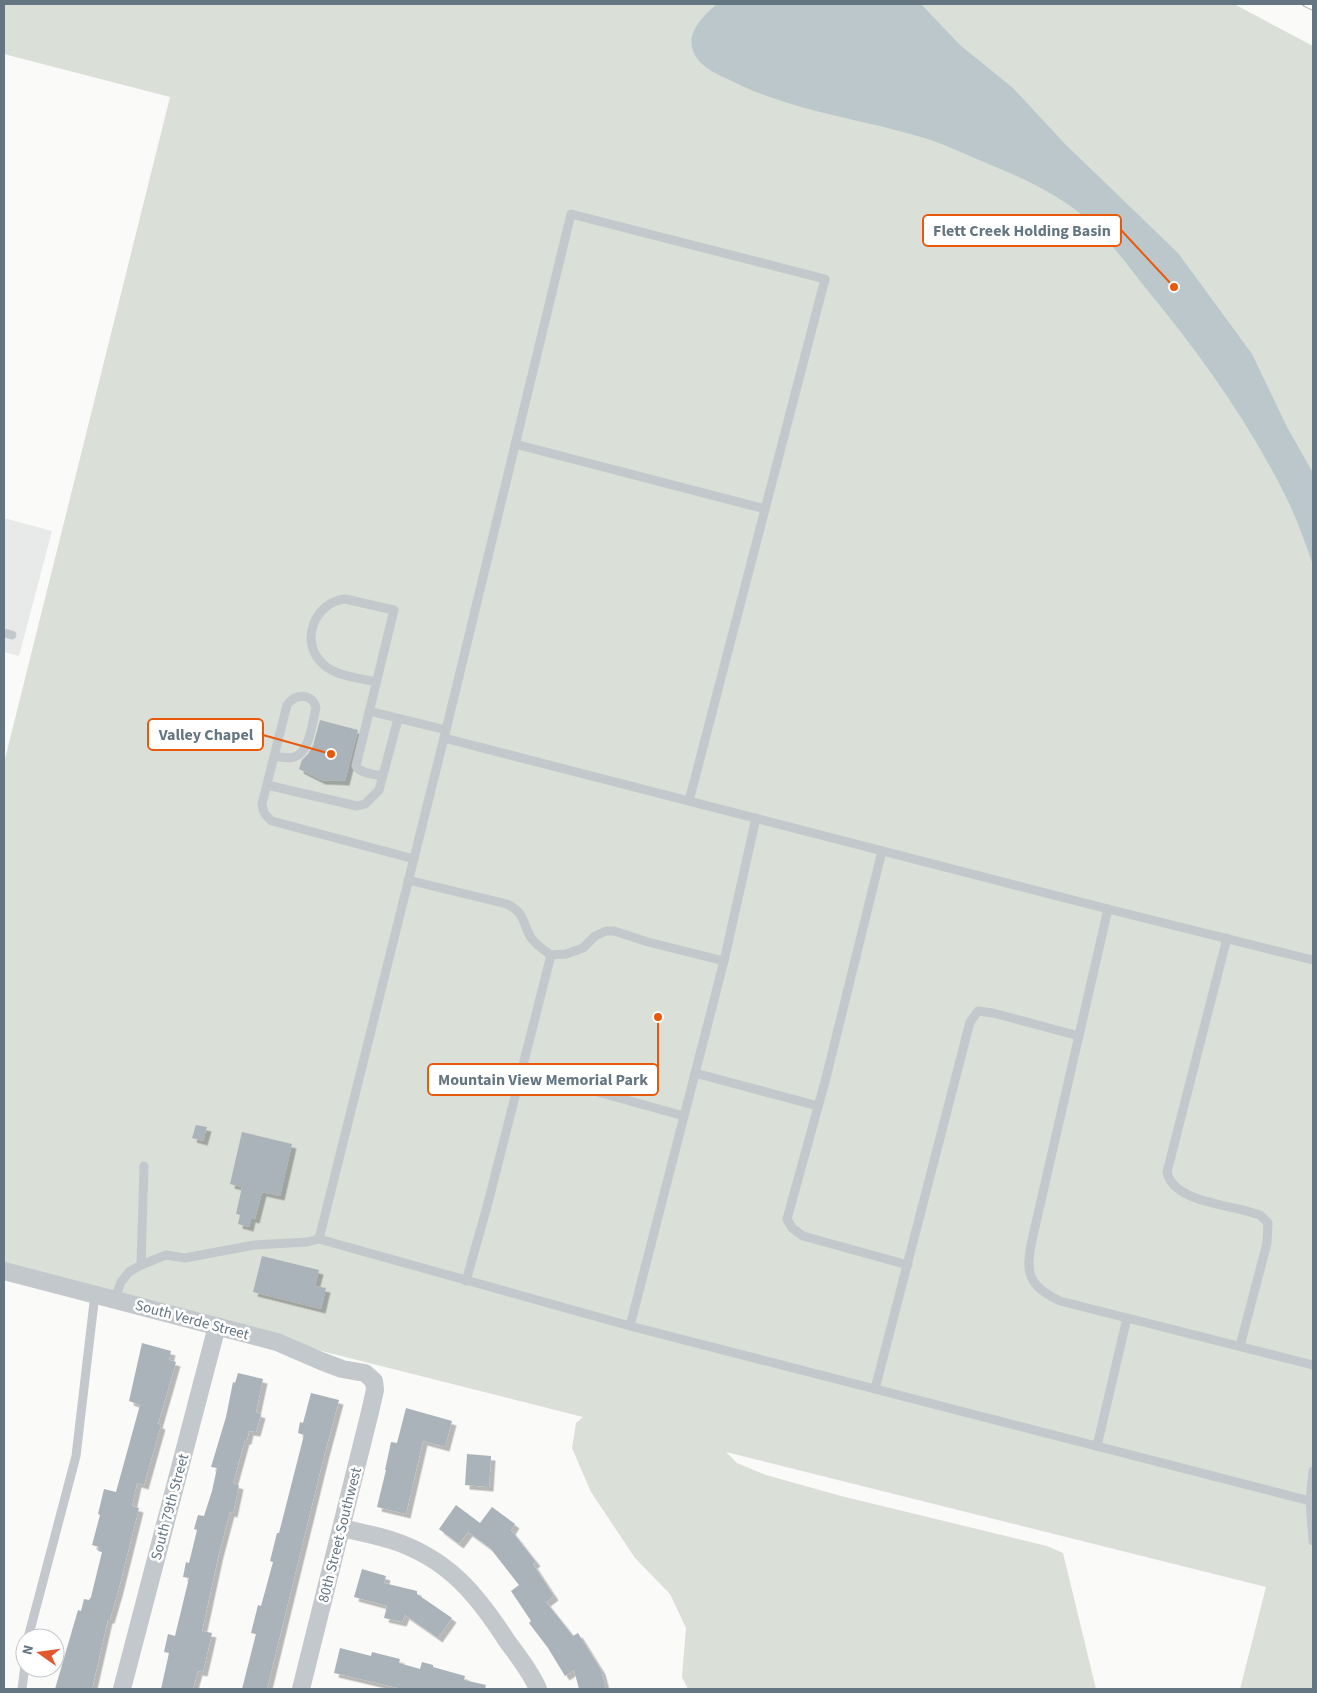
<svg xmlns="http://www.w3.org/2000/svg" width="1317" height="1693" font-family="'Source Sans 3',sans-serif">
	<defs>
		<filter id="shadow"><feDropShadow dx="4.5" dy="4.5" stdDeviation="0" flood-color="#0004"/></filter>
	</defs>
	<rect width="100%" height="100%" fill="#fafaf8"/>
	<polygon fill="#e8e9e9" points="4,518 52,531 19,656 4,652"/>
	<polygon fill="#dadfd7" points="4,4 1234,4 1313,46 1313,1689 1240,1689 1266,1587 726,1452 737,1463 766,1475 841,1496 1047,1546 1063,1553 1096,1689 688,1689 682,1677 686,1628 670,1594 635,1558 591,1492 572,1448 576,1423 583,1417 4,1271 4,763 170,97 4,54"/>
	<path fill="#bbc7cb" d="M717,4H921L960,45L1013,88L1066,145L1178,253L1252,354L1287,427L1313,473V565C1305,542 1297,519 1286,497C1249,422 1198,351 1144,286C1127,264 1108,239 1088,220C1055,191 1013,174 972,157C956,150 939,142 921,137C861,119 800,112 742,86C729,79 713,74 702,64C679,41 698,20 717,4Z"/>
	<g fill="#aab3b9" filter="url(#shadow)">
		<polygon points="320,720 358,730 345,781 321,780 299,769 302,760 308,754 313,746"/>
		<polygon points="196,1125 207,1127 203,1141 192,1138"/>
		<polygon points="242,1132 292,1144 280,1196 262,1192 255,1219 251,1218 249,1227 238,1224 240,1215 236,1214 242,1187 230,1184"/>
		<polygon points="262,1256 319,1270 315,1286 326,1288 321,1309 253,1292"/>
		<polygon points="142,1343 171,1351 169,1360 176,1362 158,1424 161,1425 144,1485 137,1483 132,1506 139,1508 118,1592 110,1619 108,1619 92,1689 55,1689 78,1610 81,1611 84,1599 89,1600 91,1597 102,1552 98,1551 99,1547 92,1545 100,1515 98,1514 104,1489 116,1492 140,1405 129,1401"/>
		<polygon points="238,1373 263,1379 256,1412 261,1414 256,1432 249,1431 247,1440 245,1440 233,1483 239,1485 233,1513 230,1512 219,1553 202,1631 212,1633 203,1672 198,1671 193,1689 161,1689 169,1653 164,1652 168,1634 175,1636 189,1578 183,1577 186,1562 189,1563 197,1530 194,1529 198,1515 204,1516 212,1491 217,1468 211,1467 226,1417 233,1382 235,1383"/>
		<polygon points="311,1393 339,1400 324,1456 267,1689 242,1689 256,1634 251,1633 258,1605 261,1606 273,1562 270,1561 277,1533 279,1533 304,1435 298,1433 300,1422 303,1423"/>
		<polygon points="406,1408 452,1421 445,1447 423,1441 406,1514 377,1507 386,1470 385,1470 391,1442 397,1443"/>
		<polygon points="467,1454 491,1456 489,1487 465,1485"/>
		<polygon points="456,1505 480,1523 492,1507 515,1524 511,1530 536,1562 533,1564 554,1596 546,1602 573,1636 578,1633 601,1670 606,1689 579,1689 574,1670 565,1676 548,1648 529,1623 531,1621 511,1591 519,1585 490,1548 468,1532 459,1544 439,1529"/>
		<polygon points="362,1569 386,1576 384,1583 417,1591 417,1594 452,1618 438,1638 405,1615 402,1622 384,1618 387,1606 354,1597"/>
		<polygon points="340,1648 371,1656 372,1652 400,1659 399,1663 420,1669 422,1662 433,1665 433,1667 465,1676 464,1680 486,1685 485,1689 398,1689 398,1688 334,1673"/>
	</g>
	<g fill="none" stroke-linecap="round" stroke-linejoin="round">
		<g stroke="#c3c8cc" stroke-width="9">
			<polyline points="515,444 765,509"/>
			<polyline points="4,633 12,635"/>
			<path d="M376,682C359,678 334,676 322,663C299,641 315,602 345,599L394,610L356,766C361,774 374,774 382,776"/>
			<polyline points="369,711 446,730"/>
			<polyline points="444,738 1108,909 1313,960"/>
			<path d="M275,756C281,757 288,759 294,757C310,753 312,722 316,708C312,692 295,694 287,705L262,804C263,812 265,816 272,821L414,859"/>
			<polyline points="267,785 357,806 365,804 379,790 398,719"/>
			<polyline points="689,801 825,279 571,214 446,730 319,1239 630,1326 1310,1501"/>
			<polyline points="882,851 826,1078 787,1219 792,1228 803,1236 908,1265"/>
			<path d="M408,880L507,904C526,914 521,920 530,936C534,944 544,950 551,955L488,1203L466,1281"/>
			<path d="M1108,909L1032,1240C1025,1273 1028,1286 1060,1301L1313,1365"/>
			<path d="M1227,938L1167,1172C1173,1202 1228,1204 1253,1213L1260,1215L1268,1223L1267,1243L1240,1346"/>
			<polyline points="551,955 566,954 583,948 595,936 606,931 614,931 648,942 724,961"/>
			<polyline points="522,1071 684,1116"/>
			<polyline points="695,1073 818,1106"/>
			<polyline points="141,1265 144,1166"/>
			<polyline points="115,1299 121,1282 129,1272 141,1265 166,1255 185,1258 254,1245 307,1242 319,1239"/>
			<polyline points="630,1326 724,961 756,818"/>
			<polyline points="875,1389 970,1022 978,1011 993,1013 1079,1036"/>
			<polyline points="1097,1446 1127,1318"/>
			<polyline points="1313,1471 1310,1501 1313,1541"/>
			<polyline points="28,1638 76,1456 95,1294"/>
			<polyline points="22,1689 25,1665"/>
		</g>
		<g stroke="#c3c8cc" stroke-width="18">
			<polyline points="4,1271 277,1342 321,1361 342,1369 365,1373 374,1381 375,1390 370,1412 301,1689"/>
			<path d="M342,1528C358,1532 375,1535 391,1540C447,1558 476,1593 507,1641C518,1656 531,1672 538,1689"/>
			<polyline points="122,1689 217,1326"/>
		</g>
		<defs>
			<polyline id="rail" points="1305,4 1313,8"/>
		</defs>
		<use href="#rail" stroke="#a2aab0" stroke-width="5.5"/>
		<use href="#rail" stroke="#fff" stroke-width="4" stroke-dasharray="11" stroke-linecap="butt"/>
	</g>
	<g text-anchor="middle" dominant-baseline="central" stroke-width="5" stroke-linejoin="round" paint-order="stroke">
		<g font-size="15" fill="#657683" stroke="#fff">
			<text transform="translate(192 1320) rotate(15)">South Verde Street</text>
			<text transform="translate(170 1507) rotate(-75)">South 79th Street</text>
			<text transform="translate(340 1535) rotate(-76)">80th Street Southwest</text>
		</g>
	</g>
	<path fill="none" stroke="#e8590c" stroke-width="2" d="M1174 287L1121 230M331 754L263 735M658 1017L658 1079"/>
	<g fill="#e8590c" stroke="#fff" stroke-width="2">
		<circle cx="1174" cy="287" r="5"/>
		<circle cx="331" cy="754" r="5"/>
		<circle cx="658" cy="1017" r="5"/>
	</g>
	<g fill="#fff" stroke="#e8590c" stroke-width="2">
		<rect x="923" y="215" width="198" height="31" rx="5"/>
		<rect x="148" y="719" width="115" height="31" rx="5"/>
		<rect x="428" y="1064" width="230" height="31" rx="5"/>
	</g>
	<g font-size="16" text-anchor="middle" font-weight="bold" fill="#657683">
		<text x="1022" y="236">Flett Creek Holding Basin</text>
		<text x="206" y="740">Valley Chapel</text>
		<text x="543" y="1085">Mountain View Memorial Park</text>
	</g>
	<rect width="1317" height="1693" fill="none" stroke="#657683" stroke-width="10"/>
	<g transform="translate(40 1653) rotate(284)"><circle r="24" fill="#ffffff" stroke="#c1c8cd"/>
	<path d="M0-4L9 19L0 12L-9 19Z" fill="#e4572e"/>
	<text y="-8" font-size="14" font-weight="bold" text-anchor="middle" fill="#657683">N</text>
	</g>
</svg>
